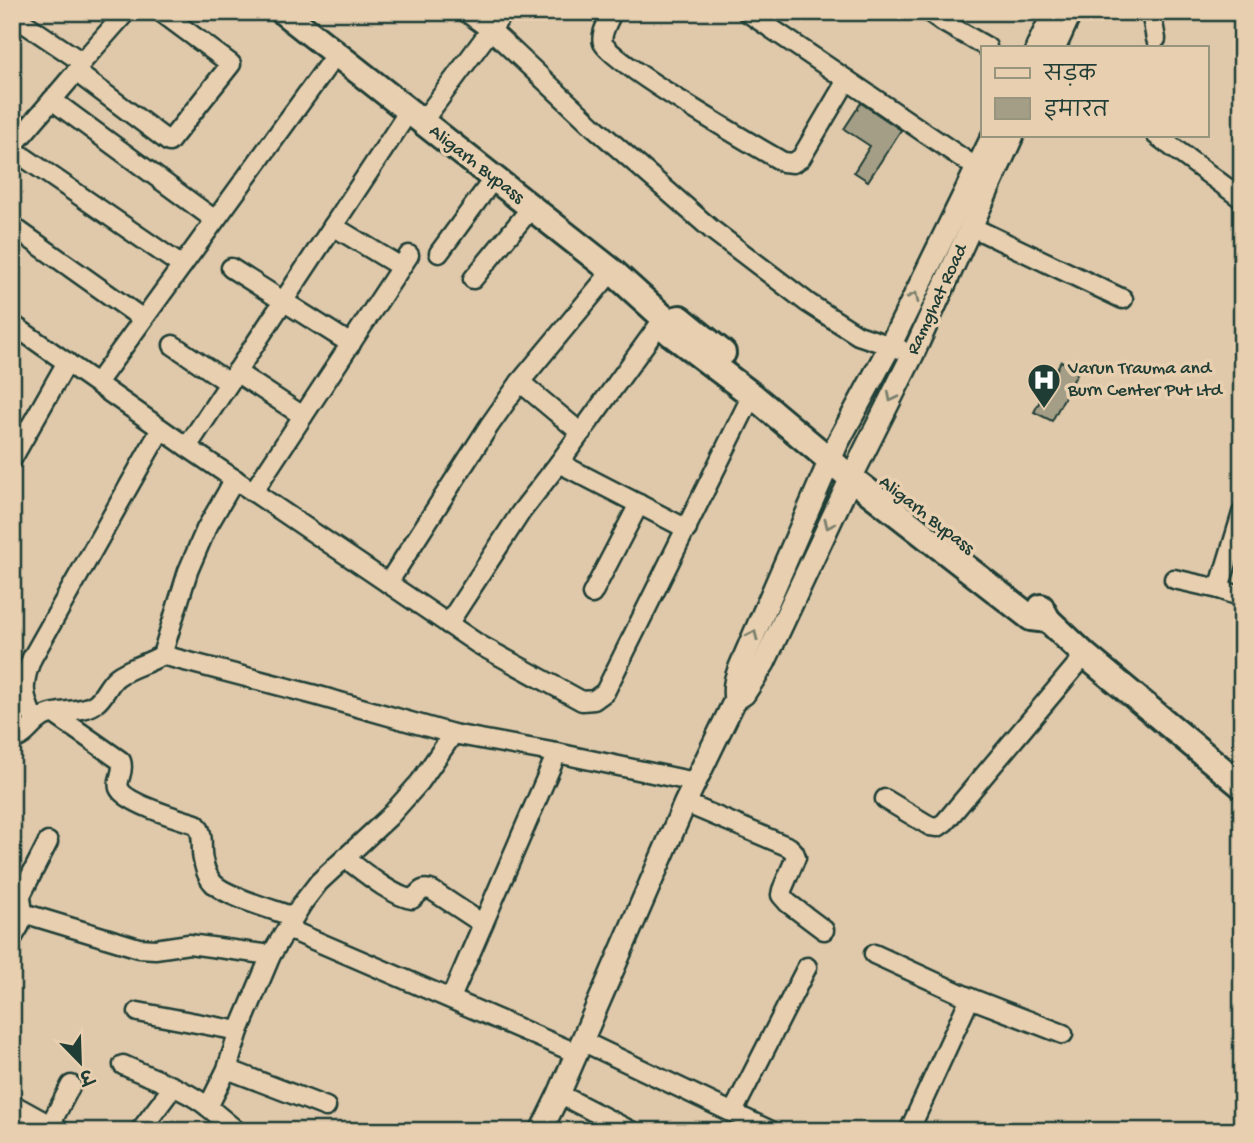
<svg xmlns="http://www.w3.org/2000/svg" width="1254" height="1143" font-family="'Gochi Hand','Playpen Sans Deva',sans-serif">
	<rect width="100%" height="100%" fill="#e0c9ab"/>
	<filter id="ink" filterUnits="userSpaceOnUse"><feTurbulence type="fractalNoise" baseFrequency=".0143" numOctaves="2"/><feDisplacementMap in="SourceGraphic" scale="14" xChannelSelector="R" yChannelSelector="G"/><feConvolveMatrix kernelMatrix="1 2 1 2 8 2 1 2 1" color-interpolation-filters="sRGB"/></filter>
	<g filter="url(#ink)">
		<g fill="#a49e86" stroke="#1f3d34" stroke-width="2">
			<polygon points="861,103 901,130 868,181 854,172 870,146 844,129"/>
			<polygon points="1061,361 1079,370 1052,421 1034,412"/>
		</g>
		<g fill="none" stroke-linecap="round" stroke-linejoin="round">
			<defs>
				<g id="minor">
					<polyline points="466,12 491,30 593,126 711,229 808,303 858,335 900,349"/>
					<path d="M612,12C609,21 600,33 603,43C608,61 757,147 783,162L793,163L801,158L847,80"/>
					<polyline points="747,12 987,175"/>
					<polyline points="929,12 943,22 987,47"/>
					<polyline points="1151,12 1156,39"/>
					<polyline points="12,15 82,62"/>
					<polyline points="76,72 169,142 231,64 161,12"/>
					<polyline points="52,100 215,220"/>
					<polyline points="422,122 504,12"/>
					<polyline points="1156,135 1242,199"/>
					<polyline points="12,147 76,72 82,62 126,12"/>
					<polyline points="12,149 182,266"/>
					<polyline points="12,226 143,319"/>
					<polyline points="333,226 401,267"/>
					<polyline points="972,227 1123,299"/>
					<polyline points="439,253 494,178"/>
					<polyline points="231,268 351,344"/>
					<polyline points="473,279 531,208"/>
					<polyline points="12,324 187,447 478,644 582,701 594,700 605,692 752,395"/>
					<polyline points="173,345 229,383"/>
					<polyline points="236,372 303,416"/>
					<polyline points="97,383 336,54"/>
					<polyline points="581,433 520,382 612,271"/>
					<polyline points="187,447 409,111"/>
					<polyline points="12,459 67,362"/>
					<polyline points="559,463 687,529"/>
					<polyline points="253,492 409,255"/>
					<polyline points="1242,513 1219,589 1242,597"/>
					<polyline points="1174,579 1219,589"/>
					<polyline points="388,583 489,426 520,382"/>
					<polyline points="592,594 639,504"/>
					<polyline points="448,624 521,512 559,463 664,318"/>
					<polyline points="162,655 315,695 453,734 557,753 695,782"/>
					<path d="M54,714L121,761C125,773 116,779 119,788C125,803 180,819 196,824C205,834 200,847 203,860C205,869 207,877 214,884C227,897 275,910 294,917"/>
					<path d="M35,722C23,696 21,685 32,658L161,429"/>
					<path d="M12,740C26,737 31,724 43,717C59,708 82,714 96,703C105,696 108,684 117,677C130,667 148,664 162,655L188,571L206,529L235,479"/>
					<polyline points="885,799 930,826 938,827 945,822 1085,655"/>
					<polyline points="685,803 789,847 794,852 796,857 782,890 781,895 788,903 824,930"/>
					<path d="M345,858C361,870 393,897 412,899C421,893 420,886 433,891L483,924"/>
					<polyline points="23,913 139,948 155,949 189,944 271,955 302,904 319,882 389,817 420,782 453,734"/>
					<polyline points="288,929 576,1053"/>
					<path d="M12,939C16,931 23,923 23,915C23,908 21,902 21,895L48,842"/>
					<polyline points="874,954 970,998 1063,1034"/>
					<polyline points="451,998 557,753"/>
					<polyline points="138,1012 239,1031 271,955"/>
					<polyline points="582,1041 771,1131"/>
					<path d="M123,1065C151,1078 184,1088 208,1107L227,1069L326,1107"/>
					<polyline points="227,1069 239,1031"/>
					<polyline points="559,1094 631,1131"/>
					<polyline points="12,1104 61,1131"/>
					<polyline points="208,1107 237,1131"/>
					<polyline points="733,1112 807,967"/>
					<polyline points="47,1131 71,1085"/>
					<polyline points="140,1131 173,1087"/>
					<polyline points="909,1131 970,998"/>
				</g>
				<g id="major">
					<polyline points="1037,47 1054,12"/>
					<polyline points="1055,47 1071,12"/>
					<path d="M735,700C732,681 739,670 746,653L837,444L890,346L993,135"/>
					<polyline points="541,1131 559,1094 685,803 735,700 744,694 764,663 851,478 913,354 1013,135"/>
				</g>
				<g id="highway">
					<polyline points="283,12 612,271 664,318 667,321 670,333 752,395 851,478 1031,618 1048,620"/>
					<polyline points="667,321 680,318 723,353"/>
					<polyline points="1041,607 1048,620 1085,655 1242,786"/>
				</g>
			</defs>
			<use href="#minor" stroke="#1f3d34" stroke-width="23"/>
			<use href="#major" stroke="#1f3d34" stroke-width="26"/>
			<use href="#highway" stroke="#1f3d34" stroke-width="30"/>
			<use href="#minor" stroke="#e8cfb0" stroke-width="18"/>
			<use href="#major" stroke="#e8cfb0" stroke-width="21"/>
			<use href="#highway" stroke="#e8cfb0" stroke-width="24"/>
		</g>
		<defs><path id="oneway-chevron" d="M-2-3.5L2.5 0L-2 3.5" fill="none" stroke-width="1.6" stroke-linecap="round" stroke-linejoin="round" transform="scale(1.75)"/></defs>
		<g stroke="#797f6c">
			<use href="#oneway-chevron" transform="translate(914 297) rotate(-64)"/>
			<use href="#oneway-chevron" transform="translate(892 397) rotate(117)"/>
			<use href="#oneway-chevron" transform="translate(829 524) rotate(115)"/>
			<use href="#oneway-chevron" transform="translate(753 635) rotate(-66)"/>
		</g>
	</g>
	<defs>
		<symbol id="hospital-pin" viewBox="-11 -11 22 30"><path d="M0 17L-7.5 6A9.5 9.5 0 1 1 7.5 6Z" fill="#1f3d34" stroke="#e8cfb0"/><path d="M-5-5h3v3.5h4V-5h3V5h-3V1.5h-4V5h-3Z" fill="#fff"/></symbol>
	</defs>
	<g fill-rule="evenodd">
		<use href="#hospital-pin" x="1025" y="361" width="38" height="52"/>
	</g>
	<g text-anchor="middle" dominant-baseline="central" stroke-width="7" stroke-linejoin="round" paint-order="stroke">
		<g font-size="19" fill="#1f3d34" stroke="#e8cfb0">
			<text transform="translate(476 165) rotate(38)">Aligarh Bypass</text>
			<text transform="translate(938 300) rotate(-65)">Ramghat Road</text>
			<text transform="translate(926 516) rotate(38)">Aligarh Bypass</text>
		</g>
		<g font-size="19" fill="#1f3d34" stroke="#e8cfb0" text-anchor="start">
			<text x="1068" y="369">Varun Trauma and<tspan x="1068" dy="22">Burn Center Pvt Ltd</tspan></text>
		</g>
	</g>
	<rect width="1254" height="1143" fill="none" stroke="#e8cfb0" stroke-width="42"/>
	<rect x="21" y="21" width="1212" height="1101" fill="none" stroke="#1f3d34" stroke-width="2.5" filter="url(#ink)"/>
	<rect x="981" y="46" width="228" height="91" fill="#e8cfb0" stroke="#98957e" stroke-width="2"/>
	<rect x="995" y="68" width="35" height="10" fill="#e8cfb0" stroke="#98957e" stroke-width="2"/>
	<text x="1044" y="80" font-size="21" fill="#1f3d34">सड़क</text>
	<rect x="995" y="98" width="35" height="21" fill="#a49e86" stroke="#98957e" stroke-width="2"/>
	<text x="1044" y="116" font-size="21" fill="#1f3d34">इमारत</text>
	<g transform="translate(80 1062) rotate(157)" stroke="#e8cfb0" stroke-width="5" paint-order="stroke">
	<path d="M0-5L12 26L0 18L-12 26Z" fill="#1f3d34"/>
	<text y="-10" font-size="19" font-weight="bold" text-anchor="middle" fill="#1f3d34">उ</text>
	</g>
</svg>
